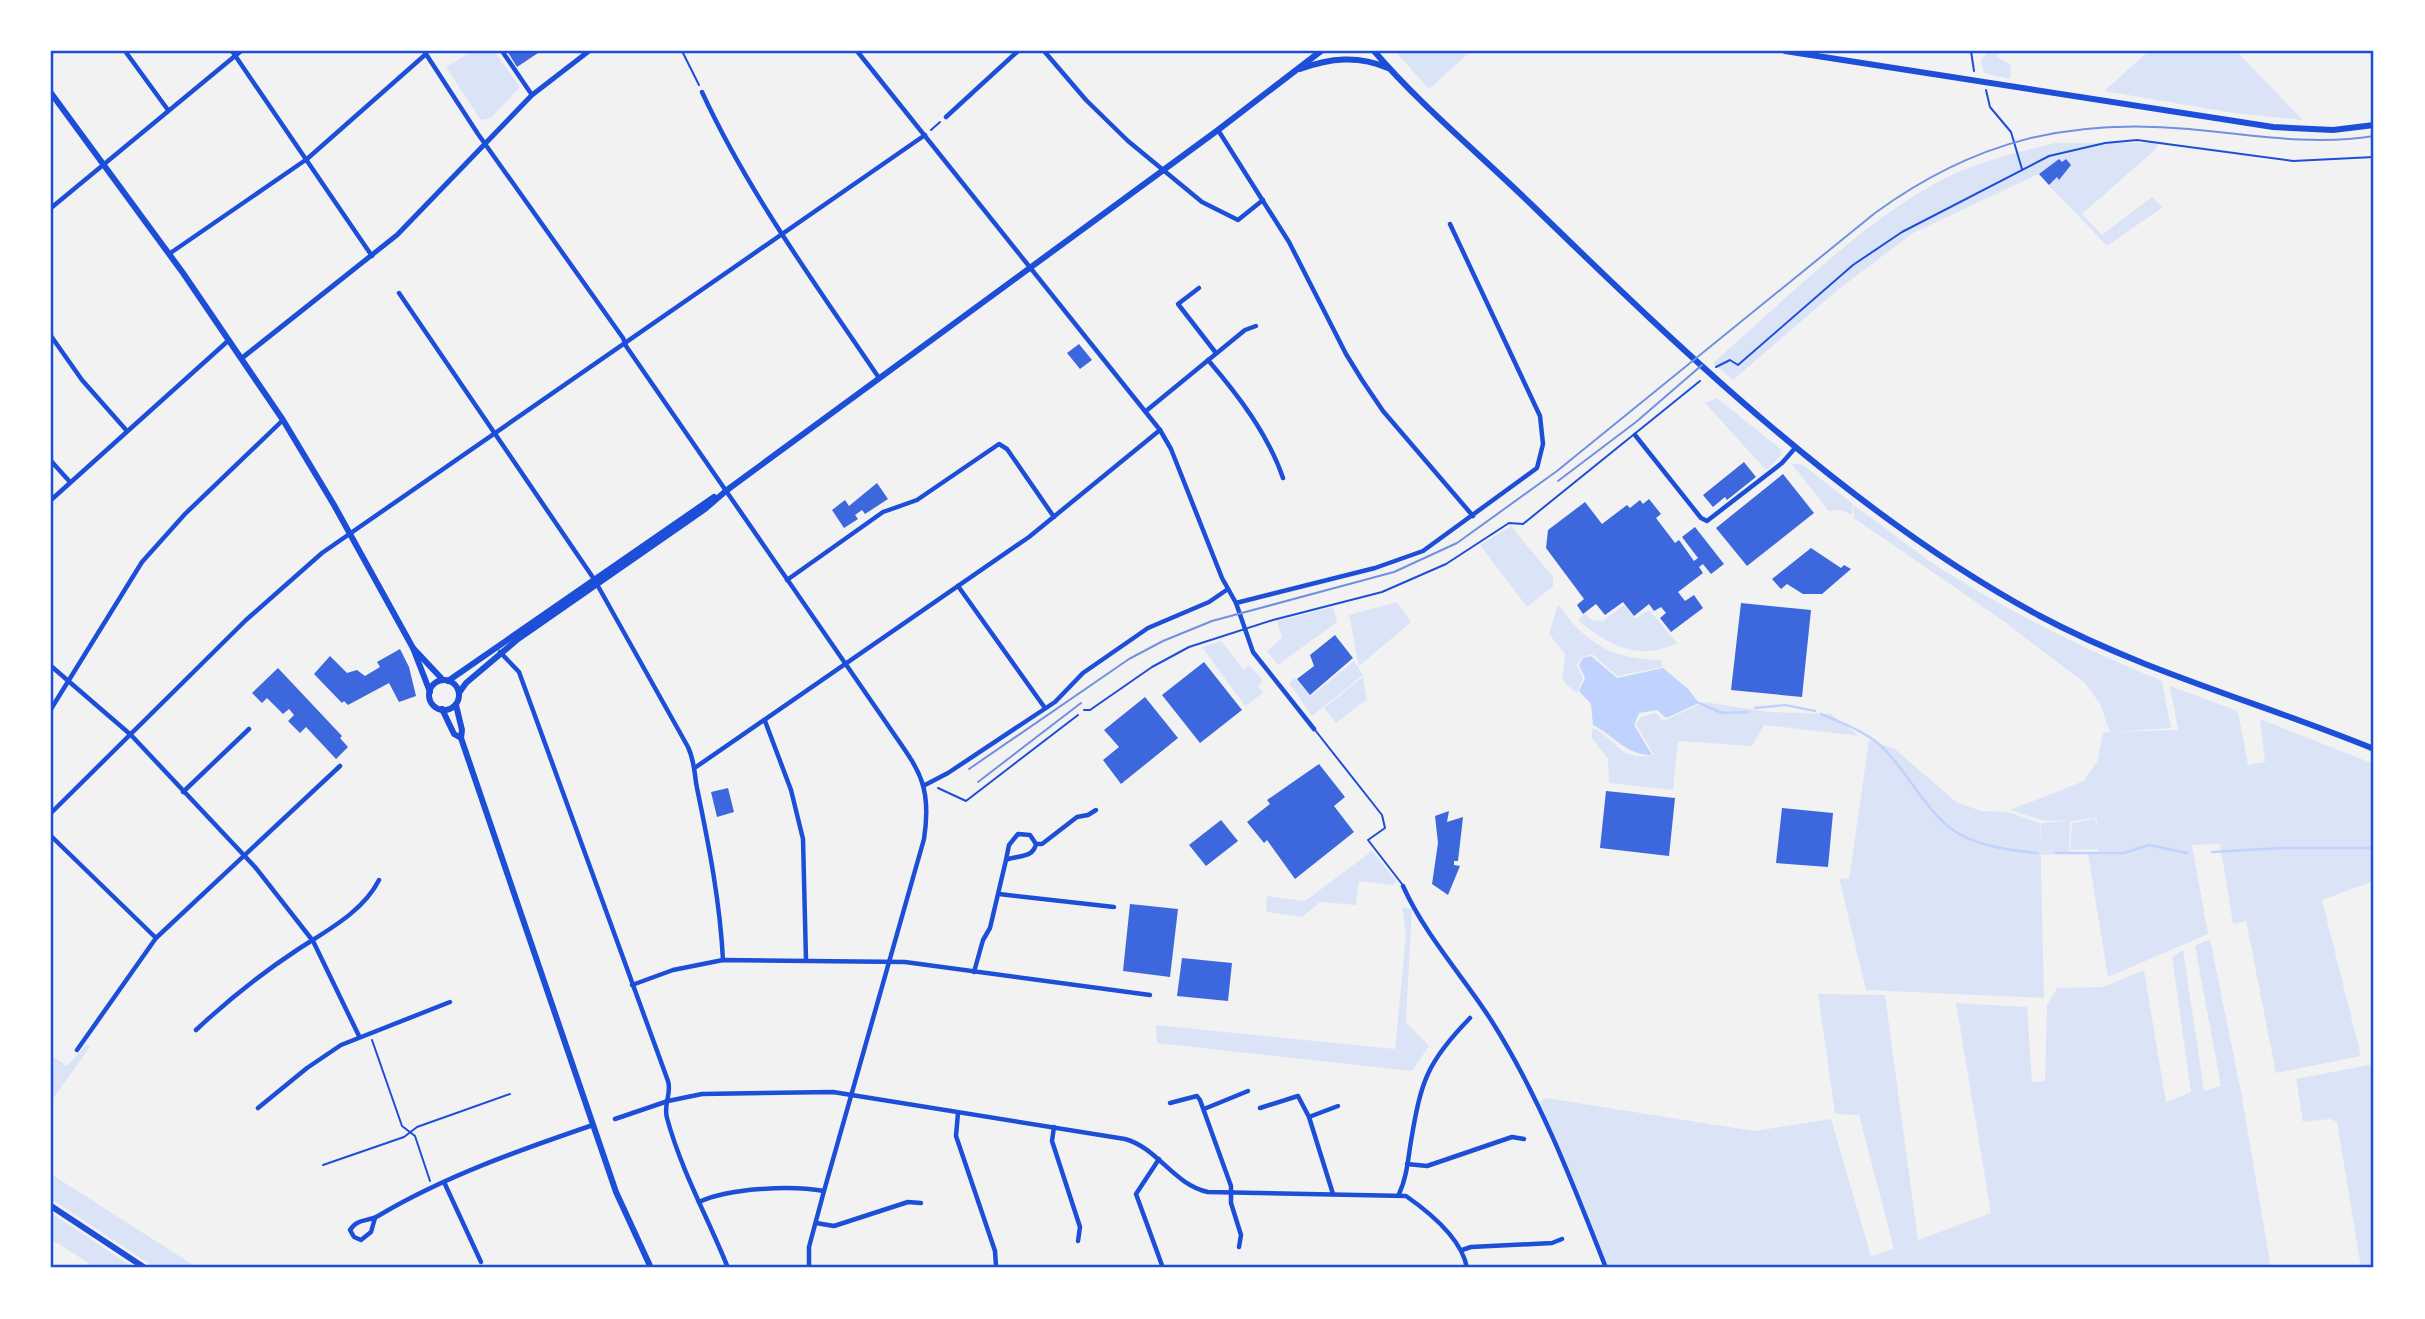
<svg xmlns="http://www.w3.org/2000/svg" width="2425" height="1319" font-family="'Varela Round',sans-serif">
	<rect width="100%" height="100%" fill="#f2f2f2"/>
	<g fill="#dbe4f7">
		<polygon points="473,51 494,51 520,87 491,118 481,120 446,67"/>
		<polygon points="1395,51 1471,51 1429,89"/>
		<polygon points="1988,51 2001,51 1996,56 2011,65 2010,79 1984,73 1981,61"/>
		<polygon points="2149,51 2236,51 2303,120 2234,113 2104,91"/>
		<path d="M2055,143H2158L2155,150L2082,214L2102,235L2152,197L2163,207L2107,246L2038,174L1913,233L1840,288L1733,380L1713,363C1782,303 1854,229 1934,184C1971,163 2014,153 2055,143Z"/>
		<polygon points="1717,398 1782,450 1779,458 1766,470 1705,403"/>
		<polygon points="1791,463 1803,465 1853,504 1852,515 1841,510 1829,511"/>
		<path d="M1854,506C1881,523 1908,547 1937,566C2009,612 2083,649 2162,681L2171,728L2114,732L2178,730L2170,686L2238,711L2248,765L2265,762L2260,719L2374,764V881L2322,900L2361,1056L2276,1073L2246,921L2233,924L2220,844L2192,845L2208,934L2108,977L2088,854H2098V849L2070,850L2072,823L2095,819L2097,828V818L2070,821L2069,854L2040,855L2041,823L2067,821L2041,820L2010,810L2084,781L2098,760L2103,733L2110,732L2100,704L2085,683L2002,620L1854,518Z"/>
		<polygon points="1511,526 1553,577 1553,586 1527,607 1480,545"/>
		<polygon points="1397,602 1411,622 1359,666 1349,615"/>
		<path d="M1558,604C1586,644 1612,659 1661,660L1663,667L1617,676L1592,654L1581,658L1577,665L1583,678L1577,693C1556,678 1564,677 1565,654L1549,634Z"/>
		<path d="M1624,605L1635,619L1649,610L1677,643C1639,662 1608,645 1578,620L1585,614L1592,620L1603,621Z"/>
		<polygon points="1333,607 1337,622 1278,665 1267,651 1282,638 1277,621"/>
		<polygon points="1221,641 1244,670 1249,665 1263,681 1258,687 1263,693 1245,706 1202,647"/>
		<polygon points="1354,661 1363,675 1312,716 1289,683 1295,678 1311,696"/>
		<polygon points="1363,677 1367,699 1336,723 1324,708"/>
		<path d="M1705,702L1769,712L1831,714L1859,736L1764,725L1752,746L1678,741L1673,790L1609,783L1608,759L1591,737L1593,728C1621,742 1617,761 1654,755L1636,724L1641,717L1656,713L1663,721Z"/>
		<polygon points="1869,740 1895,749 1956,802 1981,811 2008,812 2040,823 2044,998 1866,990 1839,878 1849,879"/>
		<polygon points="1372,851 1397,882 1392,885 1359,881 1356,905 1320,902 1302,917 1266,912 1267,896 1305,901"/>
		<polygon points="1402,907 1412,909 1406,1022 1429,1046 1412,1071 1157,1043 1156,1025 1395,1049 1406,935"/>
		<polygon points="2210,939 2241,1092 2271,1268 1609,1268 1540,1102 1546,1098 1754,1131 1831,1119 1871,1256 1894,1249 1859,1115 1835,1114 1818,994 1885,995 1918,1240 1991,1213 1956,1003 2027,1007 2032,1082 2045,1081 2047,1005 2057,988 2103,987 2144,970 2166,1102 2191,1092 2172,957 2183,950 2204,1091 2221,1086 2195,946"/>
		<polygon points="87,1044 90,1047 51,1101 51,1055 67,1066"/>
		<polygon points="2374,1064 2374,1268 2361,1268 2337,1122 2330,1119 2303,1122 2296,1079"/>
		<polygon points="51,1174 198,1268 156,1268 51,1199"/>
		<polygon points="51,1213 134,1268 96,1268 51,1239"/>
	</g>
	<path fill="#bfd3fe" d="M1591,656L1617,678L1663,668L1688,689L1699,703L1666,718L1657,710L1639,713L1634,725L1652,755C1625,755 1615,736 1593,725L1591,704L1579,691L1585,678L1579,665L1583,658Z"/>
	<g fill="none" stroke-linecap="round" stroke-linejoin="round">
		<g stroke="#bfd3fe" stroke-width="2.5">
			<polyline points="1699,703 1722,713 1748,712"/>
			<polyline points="1755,708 1785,705 1815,711"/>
			<path d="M1821,714C1844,724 1870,733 1887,752C1909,776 1924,806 1949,827C1972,846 2009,850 2037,853"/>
			<polyline points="2212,852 2281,848 2374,848"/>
			<polyline points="2056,853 2124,853 2149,845 2187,853"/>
		</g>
	</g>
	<g fill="#3d67dc">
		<polygon points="507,51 541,51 517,67"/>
		<polygon points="2059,159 2062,162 2066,159 2071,165 2059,180 2057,177 2049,185 2039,174"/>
		<polygon points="1079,344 1092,360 1080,369 1067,353"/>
		<polygon points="1744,462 1756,477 1727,500 1725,497 1713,507 1703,495"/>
		<polygon points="1783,474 1814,513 1747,566 1716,528"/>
		<polygon points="877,483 888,499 865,514 862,510 855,515 858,519 844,528 832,510 845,500 849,506"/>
		<polygon points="1649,499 1661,514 1656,518 1675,543 1679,540 1694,561 1698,558 1682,537 1695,527 1724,564 1711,574 1703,564 1699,567 1703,573 1678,592 1685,601 1694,595 1703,608 1671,632 1660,618 1666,613 1661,607 1654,611 1649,604 1634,616 1623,602 1605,615 1596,604 1583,614 1577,605 1584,599 1546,548 1548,530 1585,502 1602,524 1627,505 1630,508 1640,500 1643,504"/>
		<polygon points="1811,548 1841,568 1844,565 1851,569 1822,594 1803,594 1787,584 1781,589 1772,579"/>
		<polygon points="1741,603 1811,610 1802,697 1731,690"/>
		<polygon points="1335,635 1353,658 1310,695 1297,679 1314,666 1310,655"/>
		<polygon points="400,649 409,667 416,696 399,702 389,683 348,705 344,701 342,703 314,674 330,656 347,673 357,670 365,676 380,667 377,662"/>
		<polygon points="1204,662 1242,710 1200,743 1162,695"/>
		<polygon points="278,668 342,736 340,738 348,747 336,759 306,727 300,733 288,721 294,715 289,709 283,714 267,698 262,703 252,693"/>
		<polygon points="1145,697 1178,738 1121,784 1103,760 1119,747 1104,730"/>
		<polygon points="1319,764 1345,797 1334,806 1354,832 1295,879 1267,840 1264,843 1247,822 1270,804 1267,800"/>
		<polygon points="728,788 734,812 717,817 711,792"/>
		<polygon points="1606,791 1675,798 1669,856 1600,848"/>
		<polygon points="1782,808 1833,813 1828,867 1776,863"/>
		<polygon points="1449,811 1447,822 1463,817 1458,861 1454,861 1454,865 1460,866 1448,895 1432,884 1438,843 1435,816"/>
		<polygon points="1221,820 1238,841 1206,866 1189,845"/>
		<polygon points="1130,904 1178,909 1170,977 1123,971"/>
		<polygon points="1182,958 1232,963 1228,1001 1177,996"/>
	</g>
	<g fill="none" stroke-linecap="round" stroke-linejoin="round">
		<g stroke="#1d4ed8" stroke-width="2">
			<polyline points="682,51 699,85"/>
			<polyline points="1931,51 1954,51"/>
			<polyline points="1971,51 1974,71"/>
			<polyline points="1986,90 1990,107 2011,132 2022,169"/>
			<polyline points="931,130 940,122"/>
			<polyline points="1716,367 1730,360 1738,365 1853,265 1902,232 2049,156 2105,143 2137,140 2293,161 2374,157"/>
			<polyline points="938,788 966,801 1078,715"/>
			<polyline points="372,1040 402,1126 415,1136 430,1181"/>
			<polyline points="323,1165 404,1137 417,1127 510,1094"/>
		</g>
		<g stroke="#1d4ed8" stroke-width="2">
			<polyline points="1084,710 1090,710 1152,667 1189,647 1273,620 1382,592 1446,564 1509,523 1523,524 1700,381"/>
			<polyline points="1315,730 1382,815 1385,828 1368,840 1402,884"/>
		</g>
		<g stroke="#1d4ed8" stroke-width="4.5">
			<polyline points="125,51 168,110"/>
			<polyline points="232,51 372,256"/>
			<path d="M424,51L478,134L623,338L626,346L885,721C916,767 933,781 924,839L824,1191L809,1247V1268"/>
			<polyline points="502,51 532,95"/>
			<polyline points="857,51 1160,430 1171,449 1222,578 1236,603 1253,652 1314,729"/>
			<polyline points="1044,51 1086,100 1128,141 1202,202 1238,220 1263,200"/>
			<path d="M702,92C749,194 817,286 879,378"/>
			<polyline points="946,117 1018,51"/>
			<polyline points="1218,130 1289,242 1346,354 1362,380 1383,411 1473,516"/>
			<polyline points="51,208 241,51"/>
			<polyline points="169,254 307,159 426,54"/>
			<polyline points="1199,288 1178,304 1216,353"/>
			<path d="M399,293L594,579L688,747C695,762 694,773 697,788C709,846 720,902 723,960"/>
			<polyline points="51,336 82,380 127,431"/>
			<path d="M1208,360C1238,395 1268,434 1283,478"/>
			<polyline points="1146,411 1245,330 1256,326"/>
			<polyline points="1635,435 1701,518 1707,521 1782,463 1796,447"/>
			<polyline points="51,461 70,482"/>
			<polyline points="51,500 229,340"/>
			<polyline points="787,580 883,512 917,500 999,444 1007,449 1054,517"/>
			<polyline points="958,586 1045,708"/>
			<polyline points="1236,603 1375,568 1423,551 1537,468 1543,444 1540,416 1450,224"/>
			<path d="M500,652L519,672L668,1081C672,1094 663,1104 667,1118C681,1170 708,1218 728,1268"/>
			<polyline points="51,666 131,735 255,867 313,941 359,1036"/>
			<polyline points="51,709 142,562 185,514 283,420"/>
			<polyline points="765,721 791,790 803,839 806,960"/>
			<polyline points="696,767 1029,537 1160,430"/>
			<polyline points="925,785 948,773 1055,702 1083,673 1148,628 1209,602 1228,589"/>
			<polyline points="183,792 249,729"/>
			<polyline points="51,813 246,620 322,553 925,135"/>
			<polyline points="51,836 156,938"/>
			<polyline points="1036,844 1042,844 1077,817 1088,815 1096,810"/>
			<path d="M1403,886C1425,935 1462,975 1491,1020C1540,1097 1573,1184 1606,1268"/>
			<polyline points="999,894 1114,907"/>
			<path d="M974,972L983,940L990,928L1006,860C1017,855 1033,859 1036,844L1030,835L1018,834L1009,845L1006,860"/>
			<polyline points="632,985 673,970 723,960 905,962 1150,995"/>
			<path d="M196,1030C227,1001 262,973 297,950C326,931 363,912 379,880"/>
			<polyline points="77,1050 156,938 340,766"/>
			<polyline points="1170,1103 1197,1096 1200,1100 1231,1186 1231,1203 1241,1235 1239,1247"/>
			<polyline points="258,1108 307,1068 341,1045 450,1002"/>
			<polyline points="1260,1108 1298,1096 1309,1117 1333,1194"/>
			<polyline points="1204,1109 1248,1091"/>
			<polyline points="958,1113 956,1136 995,1251 996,1266"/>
			<polyline points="1309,1117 1338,1106"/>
			<path d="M615,1119L668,1101L702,1094L833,1092L1125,1139C1158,1148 1174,1185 1208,1192L1406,1196C1429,1212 1462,1239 1467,1268"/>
			<polyline points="1054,1127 1052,1141 1080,1227 1078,1241"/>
			<polyline points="1159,1159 1136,1194 1163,1268"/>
			<polyline points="1407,1164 1427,1166 1512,1137 1524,1139"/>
			<polyline points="444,1182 481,1262"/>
			<path d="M1399,1194C1407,1177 1408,1159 1411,1141C1421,1081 1427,1062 1470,1018"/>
			<path d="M699,1202C729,1188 791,1185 824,1191"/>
			<path d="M375,1218L371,1232L361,1240L354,1237L350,1230C357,1218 368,1222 378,1216C445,1176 520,1150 593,1125"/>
			<polyline points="816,1223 834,1226 908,1202 921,1203"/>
			<polyline points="1462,1250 1471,1247 1552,1243 1562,1239"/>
		</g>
		<polyline stroke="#1d4ed8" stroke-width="5" points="242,358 397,235 532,95 589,51"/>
		<g stroke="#1d4ed8" stroke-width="6">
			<path d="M1374,51C1422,107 1481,155 1534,207C1684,353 1854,516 2040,616C2145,672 2264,704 2374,749"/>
			<polyline points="1785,51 2273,127 2333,130 2374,125"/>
			<path d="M1300,69C1330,58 1358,55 1388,68"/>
			<polyline points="51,93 183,273 283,420 334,505 413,648 430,692"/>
			<polyline points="413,648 443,680"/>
			<circle cx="444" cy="695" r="15"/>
			<polyline points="448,681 714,497"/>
			<polyline points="459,693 466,683 518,639 705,509 727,490 1218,130 1321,51"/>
			<polyline points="456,705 462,730 461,738 616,1192 651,1268"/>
			<polyline points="442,709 454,734 461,738"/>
			<polyline points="51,1206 145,1268"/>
		</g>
		<g stroke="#7290e2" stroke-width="2">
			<polyline points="1558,481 1636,422 1702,365"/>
			<path d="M969,769L1129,659L1163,641L1212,621L1394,572L1457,543L1557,471L1875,213C1974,141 2068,118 2189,129C2251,135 2313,146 2374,136"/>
			<polyline points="978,782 1081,703"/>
		</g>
	</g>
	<rect width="2425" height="1319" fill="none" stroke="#ffffff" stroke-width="105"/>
	<rect x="52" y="52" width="2320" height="1214" fill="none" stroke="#1d4ed8" stroke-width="2.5"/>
</svg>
